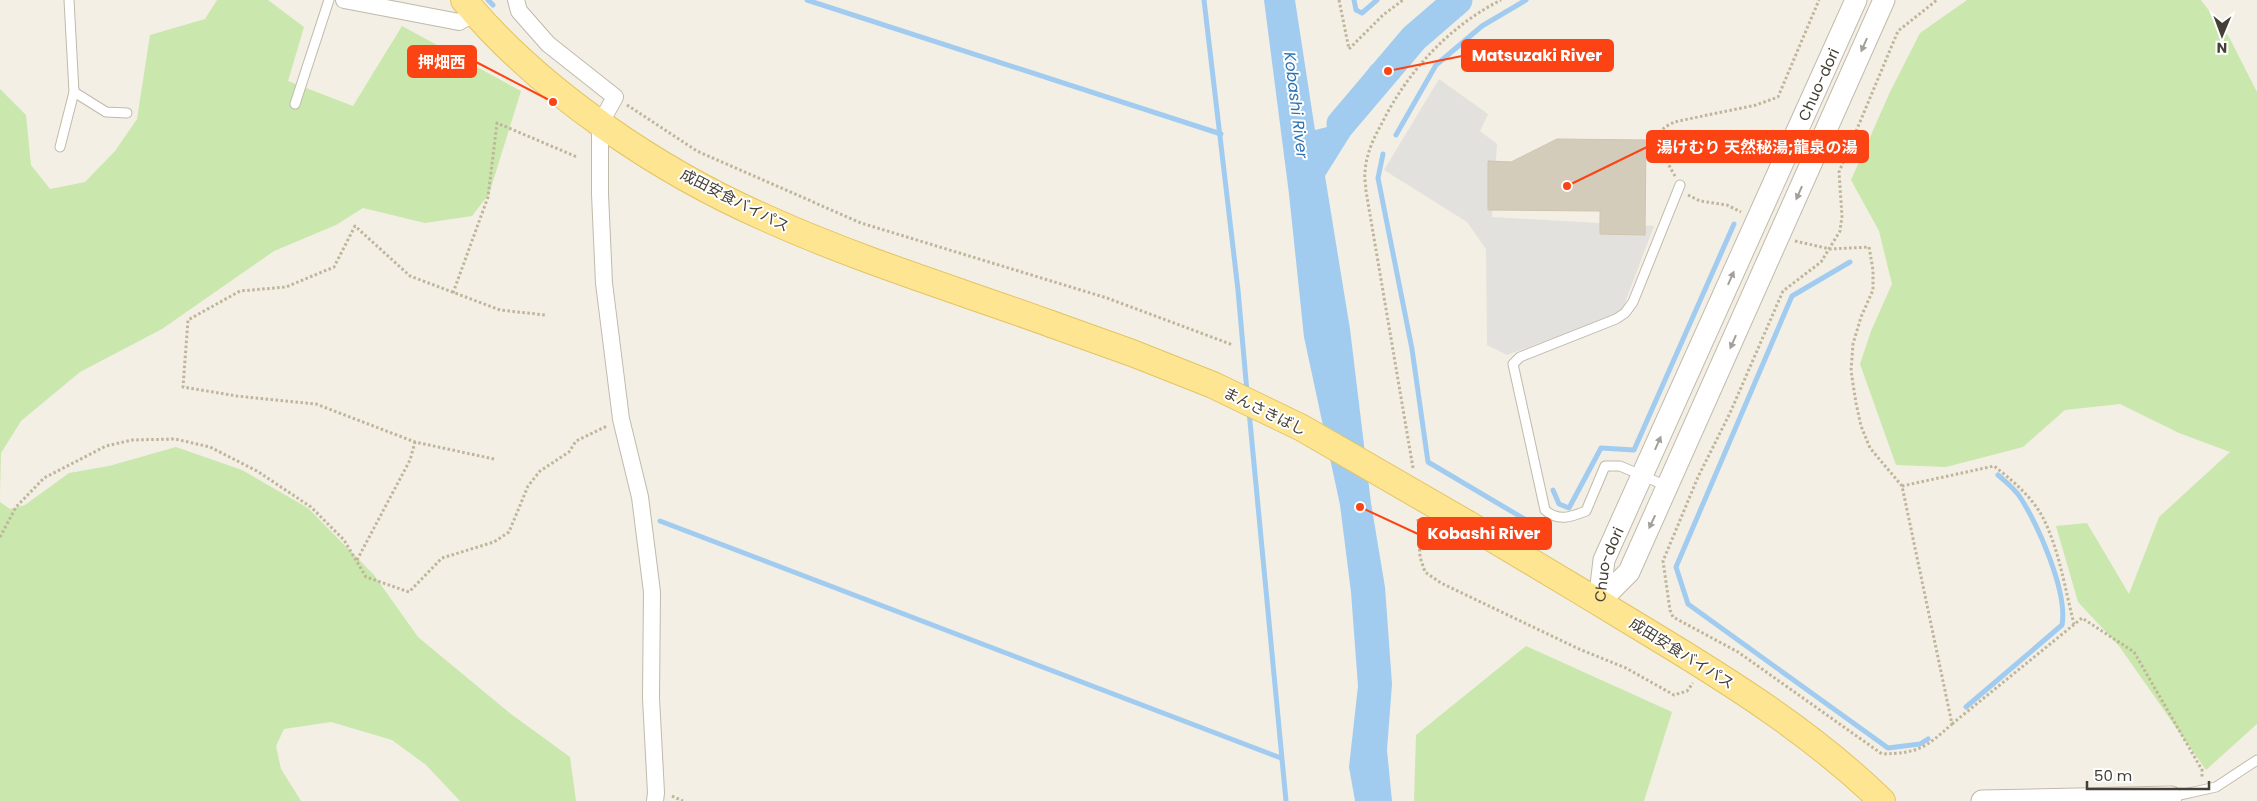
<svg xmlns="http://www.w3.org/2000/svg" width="2257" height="801" font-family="Poppins,'Noto Sans JP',sans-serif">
	<rect width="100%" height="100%" fill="#f3efe5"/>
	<g fill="#cae7ad">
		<polygon points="217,0 268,0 304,27 288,81 353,106 402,26 521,91 489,194 472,216 425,223 363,208 336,225 274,251 162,329 80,372 21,421 1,453 0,495 0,89 26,115 31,165 50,189 85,182 115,151 137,119 150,35 205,19"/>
		<polygon points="1967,0 2201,0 2229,37 2257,92 2257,724 2206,770 2119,646 2078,602 2056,526 2087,523 2129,594 2159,517 2230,452 2179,433 2120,404 2065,410 2023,447 1946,467 1896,465 1860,364 1871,331 1892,284 1879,231 1851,180 1890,92 1920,33"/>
		<polygon points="176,447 242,470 308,508 374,575 418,637 511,714 570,757 576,801 460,801 426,765 392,740 331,722 284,729 276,746 281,769 301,801 0,801 0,502 10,509 25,505 69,473 109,466"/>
		<polygon points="1526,646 1672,712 1644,801 1414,801 1416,735"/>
	</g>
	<polygon fill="#e3e1dd" points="1439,79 1488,114 1480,131 1497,144 1492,217 1654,226 1621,313 1507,355 1487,345 1486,249 1467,222 1384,170"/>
	<polygon fill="#a1ccf0" points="1264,0 1295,0 1315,130 1327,127 1372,64 1362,117 1325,176 1350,329 1371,503 1385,587 1392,684 1387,750 1392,801 1355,801 1349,767 1358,686 1351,592 1340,505 1304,337 1289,194"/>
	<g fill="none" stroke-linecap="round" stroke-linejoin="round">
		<g stroke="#a1ccf0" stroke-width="5">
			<polyline points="488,0 493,5"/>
			<polyline points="807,0 1221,134"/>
			<polyline points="1204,0 1238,290 1247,392"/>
			<polyline points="1354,0 1356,10 1362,13 1377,0"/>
			<polyline points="1396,135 1436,65 1482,26 1526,0"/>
			<polyline points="1383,154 1378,178 1412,349 1428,462 1543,530"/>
			<polyline points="1850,262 1792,296 1676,567 1688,604 1888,748 1920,744 1928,739"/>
			<polyline points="1249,411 1286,801"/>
			<polyline points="1553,490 1559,504 1569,508 1601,448 1634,450 1734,224"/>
			<polyline points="660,521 1281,758"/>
			<path d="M1966,707L2062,625C2068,592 2038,525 2020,497C2014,488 2006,482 1998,475"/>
		</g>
		<polyline stroke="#a1ccf0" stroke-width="29" points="1341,124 1414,38 1458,0"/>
	</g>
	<polygon fill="#d4ccbb" stroke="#cfc4ae" points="1557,139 1646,140 1645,235 1600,234 1600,211 1488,210 1488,161 1511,162"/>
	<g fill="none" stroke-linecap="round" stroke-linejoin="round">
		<defs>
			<g id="service">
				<polyline points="74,92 106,112 127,113"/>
				<polyline points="295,104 329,0"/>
				<polyline points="60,147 74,92 69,0"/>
				<path d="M1669,487L1620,466H1605L1586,511C1571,517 1558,522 1545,510L1513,364L1520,357L1616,319L1625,313L1633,302L1680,185"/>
				<polyline points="2171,797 2216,787 2257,760"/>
			</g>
			<g id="minor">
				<polyline points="344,0 459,22 475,13"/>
				<polyline points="516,0 519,11 548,44 615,97 600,124 600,194 604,283 621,419 640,497 652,592 651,698 656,793 655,801"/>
			</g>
			<g id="tertiary">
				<polyline points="1599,602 1629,572 1884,0"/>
				<path id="s1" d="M1599,602L1604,560L1856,0"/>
				<polyline points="1982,801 2171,797"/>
			</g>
			<g id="primary">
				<path d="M464,0C539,91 660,172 768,219C859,260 957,290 1051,324"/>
				<path d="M1468,524C1527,559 1587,595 1646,631C1729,681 1812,733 1882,801"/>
			</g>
		</defs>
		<use href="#service" stroke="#c1baab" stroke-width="11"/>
		<use href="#minor" stroke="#c1baab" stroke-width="18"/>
		<use href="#tertiary" stroke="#c1baab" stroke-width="23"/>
		<use href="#primary" stroke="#e4c462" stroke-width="28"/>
		<g stroke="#c0b499" stroke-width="3" stroke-dasharray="2.5 2.5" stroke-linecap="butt">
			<polyline points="1339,0 1349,49"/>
			<polyline points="1349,49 1383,15 1403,0"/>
			<polyline points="627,105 697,151 861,223 1107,298 1233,345"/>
			<path d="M1675,176C1669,166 1654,139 1664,128C1666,126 1671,124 1674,122L1756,105L1778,97L1819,0"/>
			<polyline points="1688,195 1700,201 1727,205 1741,212"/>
			<path d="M1795,241L1830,249L1869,247L1873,270V290L1861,317L1853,344L1851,371L1856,403L1861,426L1870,448L1902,486L1952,724C1925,748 1919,753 1882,754L1738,652L1673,617L1670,610L1663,561L1698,477L1730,413L1783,291L1821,262L1840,231L1842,216L1839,172L1898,31L1937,0"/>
			<polyline points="453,293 488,197 497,123 577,157"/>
			<polyline points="494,459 415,442 316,404 237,396 183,387 188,320 240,291 286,287 334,267 355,226 410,276 500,310 545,315"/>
			<path d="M1413,468L1366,191C1366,185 1364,178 1365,172C1366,155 1373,139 1381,125C1407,72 1448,27 1501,0"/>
			<path d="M1902,486L1994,466C2012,480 2031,496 2042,516C2059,548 2065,589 2074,624"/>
			<polyline points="1418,519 1420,557 1425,572 1441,583 1579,649 1626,668 1674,695 1687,691 1693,683"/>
			<polyline points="0,537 16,507 44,478 106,446 132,440 175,439 210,447 257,471 311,507 344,540 366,577 409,592 442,558 494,542 509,532 528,486 540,471 569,452 576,441 607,426"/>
			<polyline points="357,560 410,460 415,442"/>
			<polyline points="1952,724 2082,618 2134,652 2202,770 2202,778"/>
			<polyline points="672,796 683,801"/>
		</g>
		<use href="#service" stroke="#fff" stroke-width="9"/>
		<use href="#minor" stroke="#fff" stroke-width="16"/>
		<use href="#tertiary" stroke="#fff" stroke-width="21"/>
		<use href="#primary" stroke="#fee592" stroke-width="26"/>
		<defs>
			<polyline id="primary-bridge" points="1051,324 1132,353 1213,385 1302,428 1468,524"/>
		</defs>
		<use href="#primary-bridge" stroke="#e4c462" stroke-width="28" stroke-linecap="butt"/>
		<use href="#primary-bridge" stroke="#fee592" stroke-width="26"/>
	</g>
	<defs><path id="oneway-solid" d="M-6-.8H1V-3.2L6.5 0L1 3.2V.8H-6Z" transform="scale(1.25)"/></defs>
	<g fill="#a2a09a">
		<use href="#oneway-solid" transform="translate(1864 45) rotate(114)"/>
		<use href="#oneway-solid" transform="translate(1799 193) rotate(114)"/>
		<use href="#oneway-solid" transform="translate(1731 278) rotate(-66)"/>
		<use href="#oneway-solid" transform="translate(1733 342) rotate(114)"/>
		<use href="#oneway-solid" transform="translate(1658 443) rotate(-66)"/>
		<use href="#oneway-solid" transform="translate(1652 522) rotate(115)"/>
	</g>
	<g text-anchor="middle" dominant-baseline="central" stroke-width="4" stroke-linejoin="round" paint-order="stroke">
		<g font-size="15" fill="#454035" stroke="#fff">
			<text stroke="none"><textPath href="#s1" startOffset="564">Chuo-dori</textPath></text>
			<text transform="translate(735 200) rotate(27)">成田安食バイパス</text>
			<text transform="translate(1265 411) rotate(26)">まんさきばし</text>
			<text stroke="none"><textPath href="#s1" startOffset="39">Chuo-dori</textPath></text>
			<text transform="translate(1682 653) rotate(32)">成田安食バイパス</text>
		</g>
		<g font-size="16" font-style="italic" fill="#2e73b1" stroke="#fff">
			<text transform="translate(1296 105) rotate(83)">Kobashi River</text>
		</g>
	</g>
	<path fill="none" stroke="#fb4314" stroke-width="2" d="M1388 71L1462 56M553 102L476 62M1567 186L1647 147M1360 507L1418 534"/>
	<g fill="#fb4314" stroke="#fff" stroke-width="2">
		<circle cx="1388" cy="71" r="5"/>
		<circle cx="553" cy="102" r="5"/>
		<circle cx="1567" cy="186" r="5"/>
		<circle cx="1360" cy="507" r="5"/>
	</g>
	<g fill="#fb4314" stroke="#fb4314" stroke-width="2">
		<rect x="1462" y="40" width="151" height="31" rx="5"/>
		<rect x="408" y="46" width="68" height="31" rx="5"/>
		<rect x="1647" y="131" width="221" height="31" rx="5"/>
		<rect x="1418" y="518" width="133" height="31" rx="5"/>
	</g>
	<g font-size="16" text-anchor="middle" font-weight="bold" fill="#fff">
		<text x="1537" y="61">Matsuzaki River</text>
		<text x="442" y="68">押畑西</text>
		<text x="1757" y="153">湯けむり 天然秘湯;龍泉の湯</text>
		<text x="1484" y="539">Kobashi River</text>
	</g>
	<g transform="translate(2222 35) rotate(181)" stroke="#ffffff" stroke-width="4" paint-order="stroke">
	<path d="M0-4L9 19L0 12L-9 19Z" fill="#454035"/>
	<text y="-8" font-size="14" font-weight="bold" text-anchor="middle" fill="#454035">N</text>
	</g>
	<path d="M2087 781v8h122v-8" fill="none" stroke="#454035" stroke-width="2.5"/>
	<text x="2094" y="781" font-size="15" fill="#454035" stroke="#ffffff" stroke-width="4" paint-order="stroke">50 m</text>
</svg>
